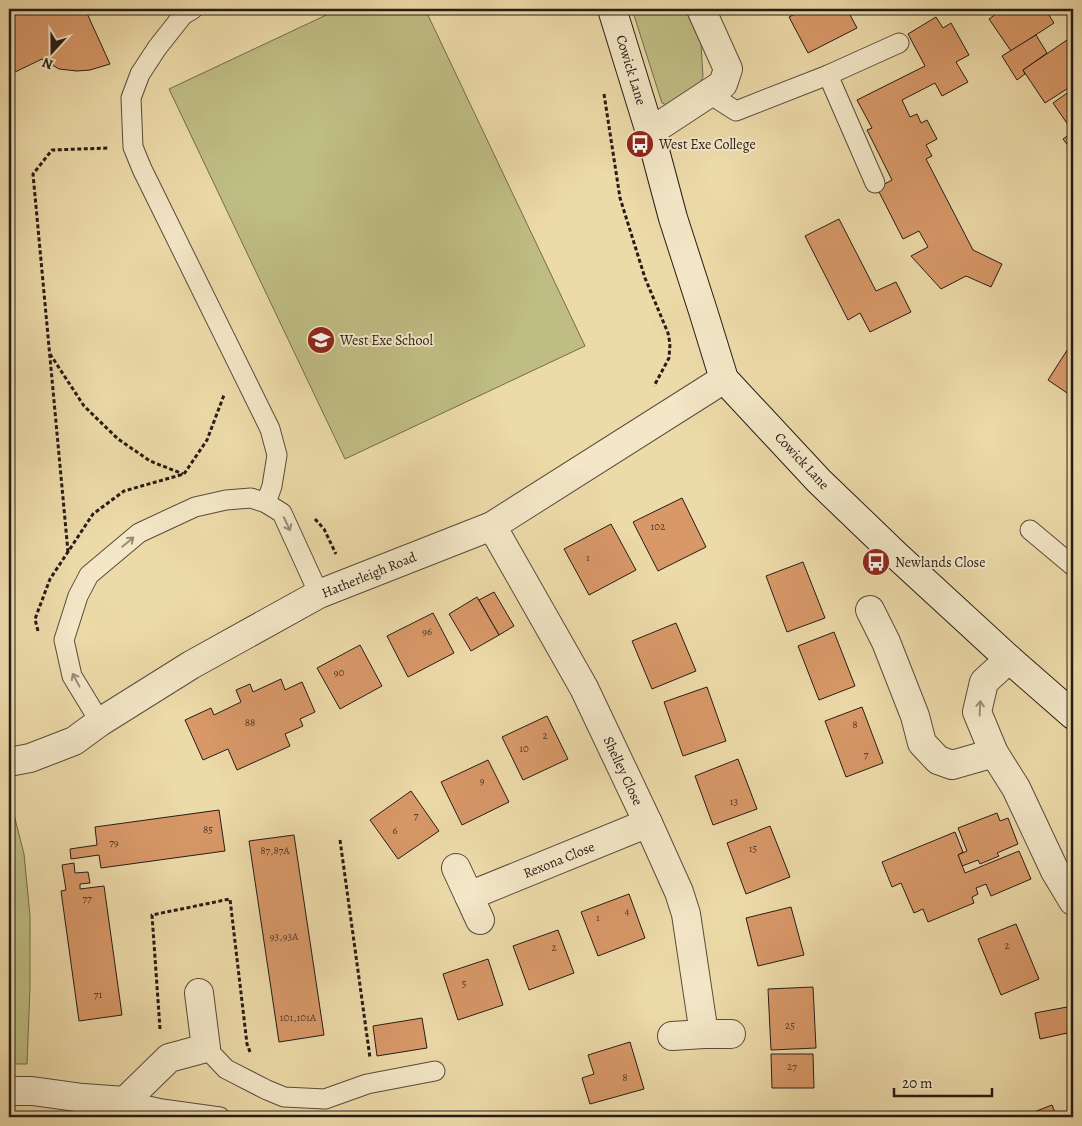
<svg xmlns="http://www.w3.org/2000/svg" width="1082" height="1126" font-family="Alegreya,serif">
	<rect width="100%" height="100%" fill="#eddaa9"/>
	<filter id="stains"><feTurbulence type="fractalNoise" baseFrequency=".004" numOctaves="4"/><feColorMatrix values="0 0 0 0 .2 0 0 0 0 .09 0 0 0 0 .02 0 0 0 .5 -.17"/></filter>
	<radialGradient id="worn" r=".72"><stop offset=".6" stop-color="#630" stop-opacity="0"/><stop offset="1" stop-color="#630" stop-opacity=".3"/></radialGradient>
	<g fill="#bfbd84" stroke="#736c4d">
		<polygon points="339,9 425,9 585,346 345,459 169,89"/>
		<polygon points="632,9 685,9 701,44 703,77 692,97 673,108 662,103"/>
		<polygon points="9,795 24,854 30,916 30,987 27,1064 9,1064"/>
	</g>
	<g fill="#d89868" stroke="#271c16">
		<polygon points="9,9 85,9 110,64 90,70 77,71 59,69 42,59 9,75"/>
		<polygon points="805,9 847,9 857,28 808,53 789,17"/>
		<polygon points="1003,9 1045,9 1054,23 1011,51 989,19"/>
		<polygon points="936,17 943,28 951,23 969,55 956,62 968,82 942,96 935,83 902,100 910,117 917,114 921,123 927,120 937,139 926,145 932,156 926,159 973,250 1002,264 991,287 966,276 941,289 911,256 928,247 919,231 903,239 877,188 892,180 867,130 872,128 857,100 925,66 908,34"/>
		<polygon points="1036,35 1047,53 1023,70 1025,74 1017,80 1002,56"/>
		<polygon points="1067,40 1073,50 1073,85 1045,103 1023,70"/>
		<polygon points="1073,89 1073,132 1053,103"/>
		<polygon points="1073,132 1073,152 1063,139"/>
		<polygon points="839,219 876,291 896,282 911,312 870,332 860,313 848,320 805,236"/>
		<polygon points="1073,341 1073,397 1048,380"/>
		<polygon points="682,498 706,547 658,571 633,522"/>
		<polygon points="611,524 636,570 589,595 564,549"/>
		<polygon points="803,562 825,618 787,632 766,576"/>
		<polygon points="494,592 514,626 499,635 479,600"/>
		<polygon points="477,597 499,635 471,651 449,614"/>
		<polygon points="433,613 454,653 408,677 387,636"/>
		<polygon points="676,623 696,671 652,689 632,641"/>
		<polygon points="834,632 855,686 819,700 798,646"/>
		<polygon points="360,645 382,686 340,709 317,668"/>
		<polygon points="281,679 285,690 302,682 315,712 300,719 303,726 285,734 290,746 237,770 228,749 203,760 185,720 211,708 214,715 241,702 236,690 250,684 253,692"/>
		<polygon points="707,687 726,741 683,756 664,702"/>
		<polygon points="862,707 883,763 846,777 825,721"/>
		<polygon points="547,716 568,759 523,780 502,737"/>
		<polygon points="738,759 757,809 713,825 695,776"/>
		<polygon points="488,760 509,802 462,825 441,782"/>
		<polygon points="411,791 439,831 398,859 370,820"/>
		<polygon points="219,810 225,851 101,868 99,855 71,859 70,849 97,845 95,827"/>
		<polygon points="997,813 1000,821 1008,818 1018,844 997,853 999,856 980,864 978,860 962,866 958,855 967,851 958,828"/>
		<polygon points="770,826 790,877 746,894 727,843"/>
		<polygon points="955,832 963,852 958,855 965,873 1019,851 1031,879 991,896 986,884 976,888 978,894 972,897 974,903 928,922 923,909 914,913 901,883 892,887 882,862"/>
		<polygon points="294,835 324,1035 279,1042 249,841"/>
		<polygon points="74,863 75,873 88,872 90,883 80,884 80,889 104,886 122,1015 79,1021 61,891 66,890 62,865"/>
		<polygon points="629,894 645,938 598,956 581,912"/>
		<polygon points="791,907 804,955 758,966 746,918"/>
		<polygon points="1016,924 1039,979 1001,995 978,939"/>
		<polygon points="558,930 574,973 529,990 513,946"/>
		<polygon points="488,959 503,1005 458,1020 443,974"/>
		<polygon points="813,987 816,1048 771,1050 768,989"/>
		<polygon points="1067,1007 1072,1032 1040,1039 1035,1013"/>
		<polygon points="422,1018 427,1048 377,1056 373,1026"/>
		<polygon points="630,1042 644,1089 590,1104 582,1078 594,1074 588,1055"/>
		<polygon points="771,1054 813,1054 814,1088 772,1088"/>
		<polygon points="1052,1105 1057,1117 1021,1117"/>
	</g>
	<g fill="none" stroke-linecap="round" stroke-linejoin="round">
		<defs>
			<g id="lane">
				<polyline points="193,9 183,15 157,48 140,74 131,98 133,147 142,169 270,429 277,455 272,486 266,503"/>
				<polyline points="828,75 875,183"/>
				<polyline points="708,93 736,111 828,75 899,43"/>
				<polyline points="1030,530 1073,566"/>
				<polyline points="100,722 72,676 64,640 78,596 89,575 139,533 195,507 226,500 251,498 266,503 282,513 319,594"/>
				<polyline points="206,1048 226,1069 267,1090 284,1097 325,1099 367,1084 435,1071"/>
				<polyline points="125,1101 162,1109 220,1117"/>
			</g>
			<g id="street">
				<polyline points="650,132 723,84 728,69 701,9"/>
				<polyline points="492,526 584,688 648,823 679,892 686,914 704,1034 731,1034"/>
				<polyline points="870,610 886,642 915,716 922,743 938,760 952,765 994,753"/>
				<polyline points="1009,659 984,682 977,712 994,753 1016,788 1055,871 1073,901"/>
				<polyline points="9,762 30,758 74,741 100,722 191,665 319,594 492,526 724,379"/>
				<polyline points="456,868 469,896"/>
				<polyline points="480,920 469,896 648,823"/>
				<polyline points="672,1036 704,1034"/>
				<polyline points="9,1091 32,1091 83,1098 125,1101 169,1058 206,1048 199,993"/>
			</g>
			<polyline id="secondary" points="612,9 650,132 673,218 703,311 724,379 819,481 896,555 1009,659 1073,715"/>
		</defs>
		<use href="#lane" stroke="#584c3b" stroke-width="21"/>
		<use href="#street" stroke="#584c3b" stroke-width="30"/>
		<use href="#secondary" stroke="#271c16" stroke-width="30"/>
		<g stroke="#271c16" stroke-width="3" stroke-dasharray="4 2.5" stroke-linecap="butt">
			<polyline points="604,94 620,198 645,278 668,333 670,344 669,358 654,386"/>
			<polyline points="50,354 84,406 118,439 150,461 183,474"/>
			<polyline points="315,519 324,529 336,554"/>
			<polyline points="68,552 33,174 52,150 108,148"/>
			<polyline points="38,631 35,619 50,579 93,514 124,491 184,474 207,440 224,395"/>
			<polyline points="340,840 370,1058"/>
			<polyline points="160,1029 152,915 230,899 247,1044 250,1052"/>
			<polyline points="411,1117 459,1113 471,1117"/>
		</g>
		<use href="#lane" stroke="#f3e7c7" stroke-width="19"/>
		<use href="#street" stroke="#f3e7c7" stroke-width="28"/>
		<use href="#secondary" stroke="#f3e7c7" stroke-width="28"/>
	</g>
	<defs><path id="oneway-shaft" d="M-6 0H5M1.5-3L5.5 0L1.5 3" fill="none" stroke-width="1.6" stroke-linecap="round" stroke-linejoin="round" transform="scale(1.25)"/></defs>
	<g stroke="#978c77">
		<use href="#oneway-shaft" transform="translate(287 524) rotate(65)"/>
		<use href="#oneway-shaft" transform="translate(128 542) rotate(-40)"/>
		<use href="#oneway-shaft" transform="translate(76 680) rotate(-118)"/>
		<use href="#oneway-shaft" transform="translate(980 708) rotate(-87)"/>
	</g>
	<defs>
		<symbol id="bus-disc" viewBox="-11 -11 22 22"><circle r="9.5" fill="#8f2418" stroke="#f3e7c7"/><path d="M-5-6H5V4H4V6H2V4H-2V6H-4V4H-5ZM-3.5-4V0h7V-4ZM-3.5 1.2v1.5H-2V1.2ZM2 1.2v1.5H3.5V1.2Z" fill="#fff"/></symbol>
		<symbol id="school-disc" viewBox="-11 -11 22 22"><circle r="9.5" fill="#8f2418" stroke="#f3e7c7"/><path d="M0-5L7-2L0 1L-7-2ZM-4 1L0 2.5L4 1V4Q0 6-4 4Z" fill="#fff"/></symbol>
	</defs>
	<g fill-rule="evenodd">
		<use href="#bus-disc" x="624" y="128" width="32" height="32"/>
		<use href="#school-disc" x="305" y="324" width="32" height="32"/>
		<use href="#bus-disc" x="860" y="546" width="32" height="32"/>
	</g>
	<g text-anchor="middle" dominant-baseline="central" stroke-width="4" stroke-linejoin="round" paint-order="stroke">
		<g font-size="11" fill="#533b2a">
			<text x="658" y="526">102</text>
			<text x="588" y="557">1</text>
			<text x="427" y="631">96</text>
			<text x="339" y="672">90</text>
			<text x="250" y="722">88</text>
			<text x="855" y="724">8</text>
			<text x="545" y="735">2</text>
			<text x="524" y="748">10</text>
			<text x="866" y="754">7</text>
			<text x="482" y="780">9</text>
			<text x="734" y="801">13</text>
			<text x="416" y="815">7</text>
			<text x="208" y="829">85</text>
			<text x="395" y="830">6</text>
			<text x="114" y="842">79</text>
			<text x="753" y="848">15</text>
			<text x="275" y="850">87,87A</text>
			<text x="87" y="898">77</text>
			<text x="627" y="911">4</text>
			<text x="598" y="917">1</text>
			<text x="284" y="936">93,93A</text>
			<text x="1007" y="945">2</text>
			<text x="554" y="947">2</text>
			<text x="464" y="983">5</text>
			<text x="98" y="994">71</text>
			<text x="298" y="1017">101,101A</text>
			<text x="790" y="1025">25</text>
			<text x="792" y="1066">27</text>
			<text x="625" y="1077">8</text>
		</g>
		<g font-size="14" fill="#271c16" stroke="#f3e7c7">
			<text transform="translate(631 70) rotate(73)">Cowick Lane</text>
			<text transform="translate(802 461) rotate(47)">Cowick Lane</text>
			<text transform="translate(369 575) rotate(-22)">Hatherleigh Road</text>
			<text transform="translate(623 771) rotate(65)">Shelley Close</text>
			<text transform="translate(559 860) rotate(-22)">Rexona Close</text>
		</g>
		<g font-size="14" fill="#271c16" stroke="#f3e7c7" text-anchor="start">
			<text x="659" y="144">West Exe College</text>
			<text x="340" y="340">West Exe School</text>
			<text x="895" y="562">Newlands Close</text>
		</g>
	</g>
	<rect width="1082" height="1126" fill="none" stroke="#eddaa9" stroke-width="30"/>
	<rect x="10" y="10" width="1062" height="1106" fill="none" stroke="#271c16" stroke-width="2.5"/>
	<rect x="15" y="15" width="1052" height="1096" fill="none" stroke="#271c16"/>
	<g transform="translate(52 52) rotate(201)" stroke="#f3e7c7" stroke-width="4" paint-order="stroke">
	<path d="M0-4L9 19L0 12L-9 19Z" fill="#271c16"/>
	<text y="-8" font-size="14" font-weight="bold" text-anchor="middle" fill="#271c16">N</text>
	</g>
	<path d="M894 1088v8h98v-8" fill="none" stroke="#271c16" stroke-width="2.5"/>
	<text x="902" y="1088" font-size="15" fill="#271c16" stroke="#f3e7c7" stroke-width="4" paint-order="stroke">20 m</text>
	<rect width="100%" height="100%" filter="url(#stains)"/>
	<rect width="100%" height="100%" fill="url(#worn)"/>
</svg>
